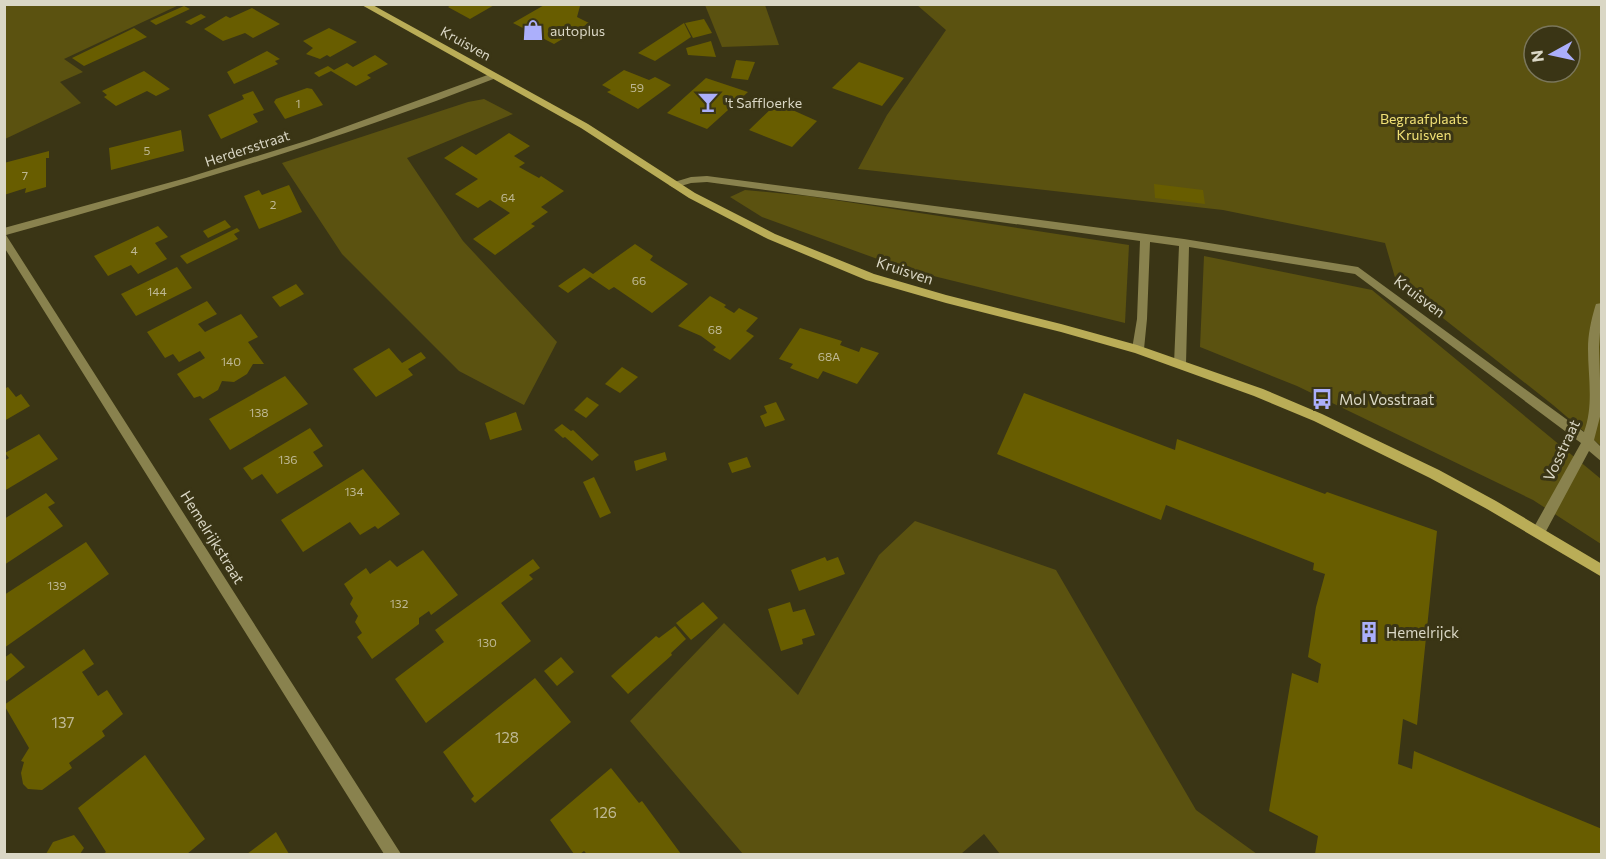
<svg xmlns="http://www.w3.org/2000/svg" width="1606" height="859" font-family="Commissioner,sans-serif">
	<rect width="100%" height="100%" fill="#3a3515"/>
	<g fill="#5b5210" fill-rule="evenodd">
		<polygon points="4,5 5,4 179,5 64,59 83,72 60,82 81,103 5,139"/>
		<polygon points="705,5 765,5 779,45 722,47"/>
		<path d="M917,5H1601V446L1553,405L1396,281L1385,243L1223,210L858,169L887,115L946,30ZM1534,36H1570V72H1534Z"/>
		<polygon points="484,99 513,114 407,158 463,241 557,342 524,405 459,371 342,254 282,163 468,102"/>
		<polygon points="745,190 808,196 1129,245 1125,323 905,269 762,217 730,197"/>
		<polygon points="1204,256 1372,290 1601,479 1601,544 1533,500 1297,386 1200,347"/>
		<polygon points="915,521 1056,570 1196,810 1257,854 1000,854 984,834 961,854 743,854 630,721 724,623 798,695 879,555"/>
	</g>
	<g fill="#685d00">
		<polygon points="453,4 496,4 470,19 448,7"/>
		<polygon points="546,4 578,4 580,6 577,17 589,23 554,44 513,23"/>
		<polygon points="184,6 190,9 156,25 150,21"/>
		<polygon points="252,8 280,24 253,38 245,33 223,41 204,29 226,16 230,18"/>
		<polygon points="201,14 206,17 191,25 185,22"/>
		<polygon points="704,19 712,33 693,38 685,23"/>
		<polygon points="684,23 691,37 655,61 638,53"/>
		<polygon points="134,28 147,37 84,66 72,58"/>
		<polygon points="329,28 357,42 330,57 327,55 320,59 306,54 313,48 303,41"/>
		<polygon points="711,41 716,57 688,55 686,48"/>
		<polygon points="267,51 280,59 275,61 278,64 234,84 227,72"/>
		<polygon points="375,55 388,64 367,75 371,78 356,86 331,71 319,77 314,73 328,66 334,70 347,63 353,67"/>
		<polygon points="736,60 755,62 748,80 731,78"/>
		<polygon points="859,62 904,78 882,106 832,88"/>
		<polygon points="624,70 649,80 655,77 671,85 638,109 607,92 611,90 602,85"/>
		<polygon points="144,71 170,89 156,96 147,91 116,106 104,97 107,95 102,91"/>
		<polygon points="706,78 748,92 707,129 667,113"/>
		<polygon points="307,88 312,89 323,105 285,119 274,102 276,99"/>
		<polygon points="253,91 264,110 253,114 258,122 221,139 208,115 244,99 242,95"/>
		<polygon points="779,101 791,105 788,108 817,121 792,147 749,130"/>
		<polygon points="181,130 184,151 111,170 109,148"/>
		<polygon points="509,133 530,146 514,156 525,163 519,167 539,178 541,176 564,191 541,207 548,212 531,224 535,226 495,255 473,239 510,213 490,200 478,208 455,194 478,179 444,158 462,146 476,155"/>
		<polygon points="49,151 49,158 46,158 46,187 25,193 26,188 4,195 4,163"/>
		<polygon points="1154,184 1203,190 1205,204 1155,198"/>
		<polygon points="289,185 302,212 259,229 244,196 259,190 262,195"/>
		<polygon points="225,220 231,227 208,238 203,231"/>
		<polygon points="158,226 168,237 155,243 167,259 138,274 131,265 108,276 94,256"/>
		<polygon points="237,228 240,231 234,234 238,239 187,264 180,256"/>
		<polygon points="635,244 653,256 650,260 688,284 652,313 614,287 609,290 590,277 568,293 558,286 584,268 593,274"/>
		<polygon points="177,267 192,288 136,316 121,294"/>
		<polygon points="296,284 304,294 280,307 272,297"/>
		<polygon points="710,296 726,305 724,307 734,313 739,308 758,318 746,331 754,336 730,360 713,350 716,347 701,336 678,326"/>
		<polygon points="207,301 217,314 198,324 205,332 241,314 258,337 248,342 264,364 253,364 247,374 234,382 222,381 218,390 203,399 200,396 194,398 177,374 205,358 200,351 179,362 173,354 165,358 147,332"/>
		<polygon points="800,328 842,341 840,345 859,352 861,347 879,353 857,384 823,371 818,379 790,368 793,364 779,359"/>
		<polygon points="389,348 402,363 421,352 426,358 408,369 413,375 376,397 353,369"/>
		<polygon points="622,367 638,377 620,393 605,384"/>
		<polygon points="285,376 308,404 230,450 209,419"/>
		<polygon points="8,387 16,397 21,394 30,406 4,421 4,389"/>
		<polygon points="1024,393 1175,450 1177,439 1325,494 1327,492 1437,531 1417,725 1403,719 1398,764 1412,769 1414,751 1602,829 1602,854 1315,854 1318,836 1269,811 1292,673 1318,683 1321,664 1308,657 1316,607 1325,574 1313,570 1314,563 1166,505 1161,520 997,454"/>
		<polygon points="587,397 599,405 586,418 574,410"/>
		<polygon points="776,402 785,420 765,427 760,416 767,413 764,406"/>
		<polygon points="516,412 522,430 490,440 485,423"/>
		<polygon points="562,424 571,431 573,430 599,455 592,461 565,437 563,438 554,430"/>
		<polygon points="310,428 323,446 313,452 323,466 277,494 262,474 252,480 243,468"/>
		<polygon points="39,434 58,459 4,491 4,461 9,458 5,453"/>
		<polygon points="665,452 667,460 636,471 634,461"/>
		<polygon points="747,457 751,467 732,473 728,463"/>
		<polygon points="363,469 400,514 378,529 375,526 360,535 350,522 303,552 281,520"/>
		<polygon points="594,477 611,513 600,518 583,482"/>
		<polygon points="46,493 55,503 48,507 63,526 4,565 4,519"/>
		<polygon points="86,542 109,574 4,648 4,595"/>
		<polygon points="423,550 458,595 431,615 429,611 419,618 419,624 372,659 357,637 362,633 355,622 358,616 350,604 353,598 344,584 366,568 370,574 390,560 397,567"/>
		<polygon points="825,557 827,561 838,557 845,574 799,591 791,570"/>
		<polygon points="533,559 540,568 529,575 533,579 501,603 531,641 426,723 395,679 444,642 435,630"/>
		<polygon points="703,602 718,618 691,640 676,623"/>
		<polygon points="790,602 793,612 805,609 815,635 802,639 803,644 781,651 768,609"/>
		<polygon points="675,626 686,639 671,653 672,655 628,694 611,676 656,636 659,638"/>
		<polygon points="84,649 94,664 82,672 98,696 107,690 123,714 102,731 105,736 69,763 72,768 42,790 28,789 23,784 21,773 24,762 21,761 29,748 4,705"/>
		<polygon points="11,653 25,667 4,683 4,658"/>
		<polygon points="561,657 574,672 557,686 544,671"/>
		<polygon points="535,678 571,722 475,803 471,799 474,796 443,752"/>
		<polygon points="145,755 205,839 187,854 103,854 106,852 78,808"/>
		<polygon points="611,768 639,803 642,801 681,854 587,854 584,851 580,854 574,854 550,820"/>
		<polygon points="276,832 289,854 247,854"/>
		<polygon points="74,835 84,848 80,854 46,854 53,842"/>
	</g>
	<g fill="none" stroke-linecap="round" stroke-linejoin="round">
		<g fill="#89824e" fill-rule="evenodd">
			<path d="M493,73L497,76L496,78C336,141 172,189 6,235L401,854H384L4,247V228L186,178L309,140Z"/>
			<path d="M707,176L1184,239L1358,267L1584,432C1594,405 1588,376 1588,349C1588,334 1591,321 1595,307L1596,304L1602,303L1599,347L1601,413L1594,440L1602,448V462L1589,451L1544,535L1539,537L1534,535L1533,531L1534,527L1581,443L1355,274L1189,247L1186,364L1180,368L1174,364L1179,246L1150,242L1147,319L1144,349L1138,353L1132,349L1137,319L1140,241L707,182L691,183L674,188L669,185L671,183L691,177Z"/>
		</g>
		<polygon fill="#baad57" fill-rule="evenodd" points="360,4 371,4 588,124 695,193 775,234 874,274 946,295 1061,324 1137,345 1263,389 1322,414 1439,470 1496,501 1602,564 1602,577 1487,509 1430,478 1314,421 1254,396 1135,353 1061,332 946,303 866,280 768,239 689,198 581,128"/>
	</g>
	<defs>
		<symbol id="shop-bare" viewBox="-9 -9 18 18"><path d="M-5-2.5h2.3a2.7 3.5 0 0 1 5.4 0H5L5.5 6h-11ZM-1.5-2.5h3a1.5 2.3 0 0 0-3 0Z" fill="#abaffb" stroke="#3a3515" stroke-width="2.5" paint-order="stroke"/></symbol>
		<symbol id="bar-bare" viewBox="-9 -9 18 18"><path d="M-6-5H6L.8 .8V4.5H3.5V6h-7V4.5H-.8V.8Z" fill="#abaffb" stroke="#3a3515" stroke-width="2.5" paint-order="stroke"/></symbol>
		<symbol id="bus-bare" viewBox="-9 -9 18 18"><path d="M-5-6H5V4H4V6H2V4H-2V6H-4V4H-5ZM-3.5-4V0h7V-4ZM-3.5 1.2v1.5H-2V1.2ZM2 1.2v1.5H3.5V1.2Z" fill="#abaffb" stroke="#3a3515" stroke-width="2.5" paint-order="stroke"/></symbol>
		<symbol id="building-bare" viewBox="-9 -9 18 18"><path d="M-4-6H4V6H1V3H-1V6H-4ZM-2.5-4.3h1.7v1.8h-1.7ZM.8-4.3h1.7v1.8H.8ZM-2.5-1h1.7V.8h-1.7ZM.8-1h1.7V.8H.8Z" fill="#abaffb" stroke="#3a3515" stroke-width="2.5" paint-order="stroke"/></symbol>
	</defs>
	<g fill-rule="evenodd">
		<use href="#shop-bare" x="518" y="15" width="30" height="30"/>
		<use href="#bar-bare" x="693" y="87" width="30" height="30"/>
		<use href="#bus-bare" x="1307" y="384" width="30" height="30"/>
		<use href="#building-bare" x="1354" y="617" width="30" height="30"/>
	</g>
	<g text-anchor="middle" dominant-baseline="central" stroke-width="6" stroke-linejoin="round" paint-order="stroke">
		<g font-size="12" fill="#beb894">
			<text x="637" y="87">59</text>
			<text x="298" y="103">1</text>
			<text x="147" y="150">5</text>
			<text x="25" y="175">7</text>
			<text x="508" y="197">64</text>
			<text x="273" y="204">2</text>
			<text x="134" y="250">4</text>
			<text x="639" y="280">66</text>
			<text x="157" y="291">144</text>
			<text x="715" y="329">68</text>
			<text x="829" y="356">68A</text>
			<text x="231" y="361">140</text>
			<text x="259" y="412">138</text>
			<text x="288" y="459">136</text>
			<text x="354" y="491">134</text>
			<text x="57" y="585">139</text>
			<text x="399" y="603">132</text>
			<text x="487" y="642">130</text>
		</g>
		<g font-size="14" fill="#dad7c5" stroke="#3a3515" text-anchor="start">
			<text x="550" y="30">autoplus</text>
			<text x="725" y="102">'t Saffloerke</text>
		</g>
		<g font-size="14" fill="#dad7c5" stroke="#3a3515">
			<text transform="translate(466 43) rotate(29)">Kruisven</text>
			<text transform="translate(247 148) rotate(-18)">Herdersstraat</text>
		</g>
		<g font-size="14" fill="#f0e075" stroke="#3a3515">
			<text x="1424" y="118">Begraafplaats<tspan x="1424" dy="16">Kruisven</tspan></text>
		</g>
		<g font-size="15" fill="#dad7c5" stroke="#3a3515">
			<text transform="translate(905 270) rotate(18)">Kruisven</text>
			<text transform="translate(1420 296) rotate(37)">Kruisven</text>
			<text transform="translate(1561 450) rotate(-65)">Vosstraat</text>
			<text transform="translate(213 537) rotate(58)">Hemelrijkstraat</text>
		</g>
		<g font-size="15" fill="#dad7c5" stroke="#3a3515" text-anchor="start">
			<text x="1339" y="399">Mol Vosstraat</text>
			<text x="1386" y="632">Hemelrijck</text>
		</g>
		<g font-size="15" fill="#beb894">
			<text x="63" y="722">137</text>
			<text x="507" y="737">128</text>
			<text x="605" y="812">126</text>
		</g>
	</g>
	<rect width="1606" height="859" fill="none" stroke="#dad7c5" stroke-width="12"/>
	<g transform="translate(1552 54) rotate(262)"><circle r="28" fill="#3a3515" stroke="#7a765b" stroke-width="1.5"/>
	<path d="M0-4.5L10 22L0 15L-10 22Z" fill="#abaffb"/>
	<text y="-9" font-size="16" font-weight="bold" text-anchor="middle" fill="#dad7c5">N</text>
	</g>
</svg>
